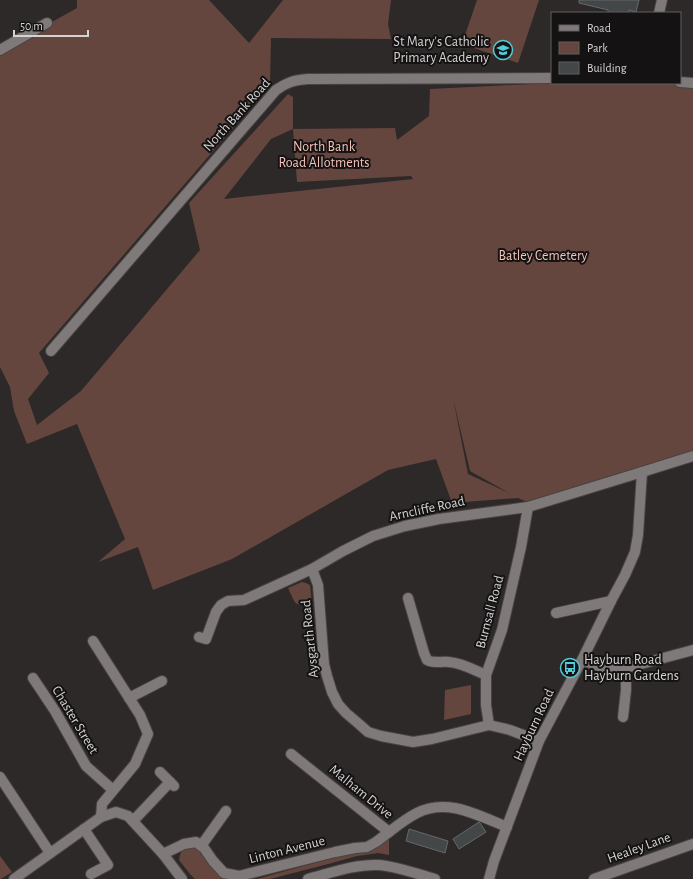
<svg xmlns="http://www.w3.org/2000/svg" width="693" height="879" font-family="'Alegreya Sans',sans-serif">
	<rect width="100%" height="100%" fill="#2d2928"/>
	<g fill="#65463e" fill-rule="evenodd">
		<path d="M77,0H209L249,43L283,0H391L388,24L391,39L271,38L270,85L39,353L49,373L28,399L37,425L81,391L200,250L189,203L288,94L293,97V129L395,128L397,140L429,116L430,89L552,83H693V456L532,504L518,498L452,503L436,459L388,470L232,559L153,590L138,547L98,562L125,539L77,424L27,444L14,411L10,387L0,367V51L77,8ZM293,129L297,182L411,176L413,179L224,199L271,139ZM453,398L470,471L509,493L468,474Z"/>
		<polygon points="477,0 539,0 518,63 462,44"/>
		<path d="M302,582L306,583L310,585L312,605C293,606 296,604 288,588Z"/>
		<polygon points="471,685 471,714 444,720 445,690"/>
		<path d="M389,837V855L378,853L357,856L332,863L270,879H195L190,874L179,860C180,854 181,850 187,848C205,843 208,870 222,875C226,877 231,876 235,876C242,877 249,878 257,879L325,860L329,856Z"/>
		<polygon points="0,856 12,872 1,879 0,879"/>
	</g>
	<g fill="#434748" stroke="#64696a">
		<polygon points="579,0 639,0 636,12 629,10 628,13 608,13 608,10 579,3"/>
		<polygon points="479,822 480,823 486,832 459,849 453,839"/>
		<polygon points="409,829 448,841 445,853 406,841"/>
	</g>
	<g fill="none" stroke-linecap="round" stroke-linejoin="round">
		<defs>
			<g id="street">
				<polyline points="659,13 662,0"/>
				<polyline points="0,50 47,23"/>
				<polyline points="680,82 693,83"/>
				<path d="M51,351L276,90C288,82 294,80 308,79L552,78"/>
				<polyline points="312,569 318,585 324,664 327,676 332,692 338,704 346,713 359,724 368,732 381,736 413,742 432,739 489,725 510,730 539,741"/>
				<path d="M408,598L424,653L427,660C435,664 441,661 449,662C462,663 474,670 486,675"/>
				<polyline points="556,613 611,601"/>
				<polyline points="199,637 206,639 216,612 221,605 228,601 244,600 312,569 343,551 373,536 405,526 439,519 528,507 642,472 693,456"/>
				<polyline points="93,641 140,715 148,734 135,764 102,804 101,817"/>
				<polyline points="582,660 607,669 626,668 693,650"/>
				<polyline points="33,678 55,711 86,766 113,790"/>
				<polyline points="129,698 162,681"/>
				<polyline points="623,717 626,690 626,668"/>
				<polyline points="489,725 486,705 486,675 502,630 521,547 528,507"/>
				<path d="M291,754L389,832C398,825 407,818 417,813C447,797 479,816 507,827"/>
				<polyline points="160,772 174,786"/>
				<polyline points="0,777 50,853"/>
				<polyline points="133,821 170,782"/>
				<polyline points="84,829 108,865 91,874"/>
				<polyline points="201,846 226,811"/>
				<polyline points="163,854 184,844 196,842 204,848 213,861 224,873 239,876 335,852 355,848 367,847 376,842 389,832"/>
				<polyline points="14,879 101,817 116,812 128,816 163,854 182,879"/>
				<polyline points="489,879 494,861 539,741 582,660 611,601 625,575 635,552 638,535 642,472"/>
			</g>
			<g id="secondary">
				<path d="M308,879C331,873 354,864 378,865C395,866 418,874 435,879"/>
				<polyline points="594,879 693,844"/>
			</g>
		</defs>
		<use href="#street" stroke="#484443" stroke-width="12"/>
		<use href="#secondary" stroke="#484443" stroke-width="12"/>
		<use href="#street" stroke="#7f7a79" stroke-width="10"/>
		<use href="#secondary" stroke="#7f7a79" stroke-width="10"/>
	</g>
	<defs>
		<symbol id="school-ring" viewBox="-11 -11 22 22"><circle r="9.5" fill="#141212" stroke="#53cbda" stroke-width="1.5"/><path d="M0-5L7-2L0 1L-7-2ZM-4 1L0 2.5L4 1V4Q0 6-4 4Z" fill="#53cbda"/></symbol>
		<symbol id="bus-ring" viewBox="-11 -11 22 22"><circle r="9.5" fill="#141212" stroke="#53cbda" stroke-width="1.5"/><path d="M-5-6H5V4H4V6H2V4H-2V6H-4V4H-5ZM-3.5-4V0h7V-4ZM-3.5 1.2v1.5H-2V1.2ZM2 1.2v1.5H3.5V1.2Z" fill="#53cbda"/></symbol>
	</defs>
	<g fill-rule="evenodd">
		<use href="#school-ring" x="492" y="39" width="22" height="22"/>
		<use href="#bus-ring" x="559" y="657" width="22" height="22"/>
	</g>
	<g text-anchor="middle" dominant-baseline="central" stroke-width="4" stroke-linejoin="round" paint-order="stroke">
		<g font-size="14" fill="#d5d2d2" stroke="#141212" text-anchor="end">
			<text x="489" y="42">St Mary's Catholic<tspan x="489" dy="16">Primary Academy</tspan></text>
			<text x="584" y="660" text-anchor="start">Hayburn Road<tspan x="584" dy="16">Hayburn Gardens</tspan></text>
		</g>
		<g font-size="14" fill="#d5d2d2" stroke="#141212">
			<text transform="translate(237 115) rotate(-48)">North Bank Road</text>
			<text transform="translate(427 509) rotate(-12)">Arncliffe Road</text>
			<text transform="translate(490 612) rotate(-75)">Burnsall Road</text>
			<text transform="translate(310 639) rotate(-96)">Aysgarth Road</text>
			<text transform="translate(75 720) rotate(59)">Chaster Street</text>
			<text transform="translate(534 725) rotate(-65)">Hayburn Road</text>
			<text transform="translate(361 792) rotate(39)">Malham Drive</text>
			<text transform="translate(639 848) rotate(-20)">Healey Lane</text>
			<text transform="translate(287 850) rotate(-14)">Linton Avenue</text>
		</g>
		<g font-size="14" fill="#f5c3b8" stroke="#141212">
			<text x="324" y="147">North Bank<tspan x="324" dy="16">Road Allotments</tspan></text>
			<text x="543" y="256">Batley Cemetery</text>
		</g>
	</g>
	<rect x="551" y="12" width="130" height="72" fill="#141212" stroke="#615f5f"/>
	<rect x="559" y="25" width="20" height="6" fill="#7f7a79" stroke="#615f5f"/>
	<text x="587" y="32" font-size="12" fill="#d5d2d2">Road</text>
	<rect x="559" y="42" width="20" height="12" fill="#65463e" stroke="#615f5f"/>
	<text x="587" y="52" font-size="12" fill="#d5d2d2">Park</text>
	<rect x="559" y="62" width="20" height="12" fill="#434748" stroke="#615f5f"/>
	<text x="587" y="72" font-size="12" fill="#d5d2d2">Building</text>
	<path d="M14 30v6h74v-6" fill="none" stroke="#d5d2d2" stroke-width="2"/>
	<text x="20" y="30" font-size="12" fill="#d5d2d2" stroke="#141212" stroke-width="3" paint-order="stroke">50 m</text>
</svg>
